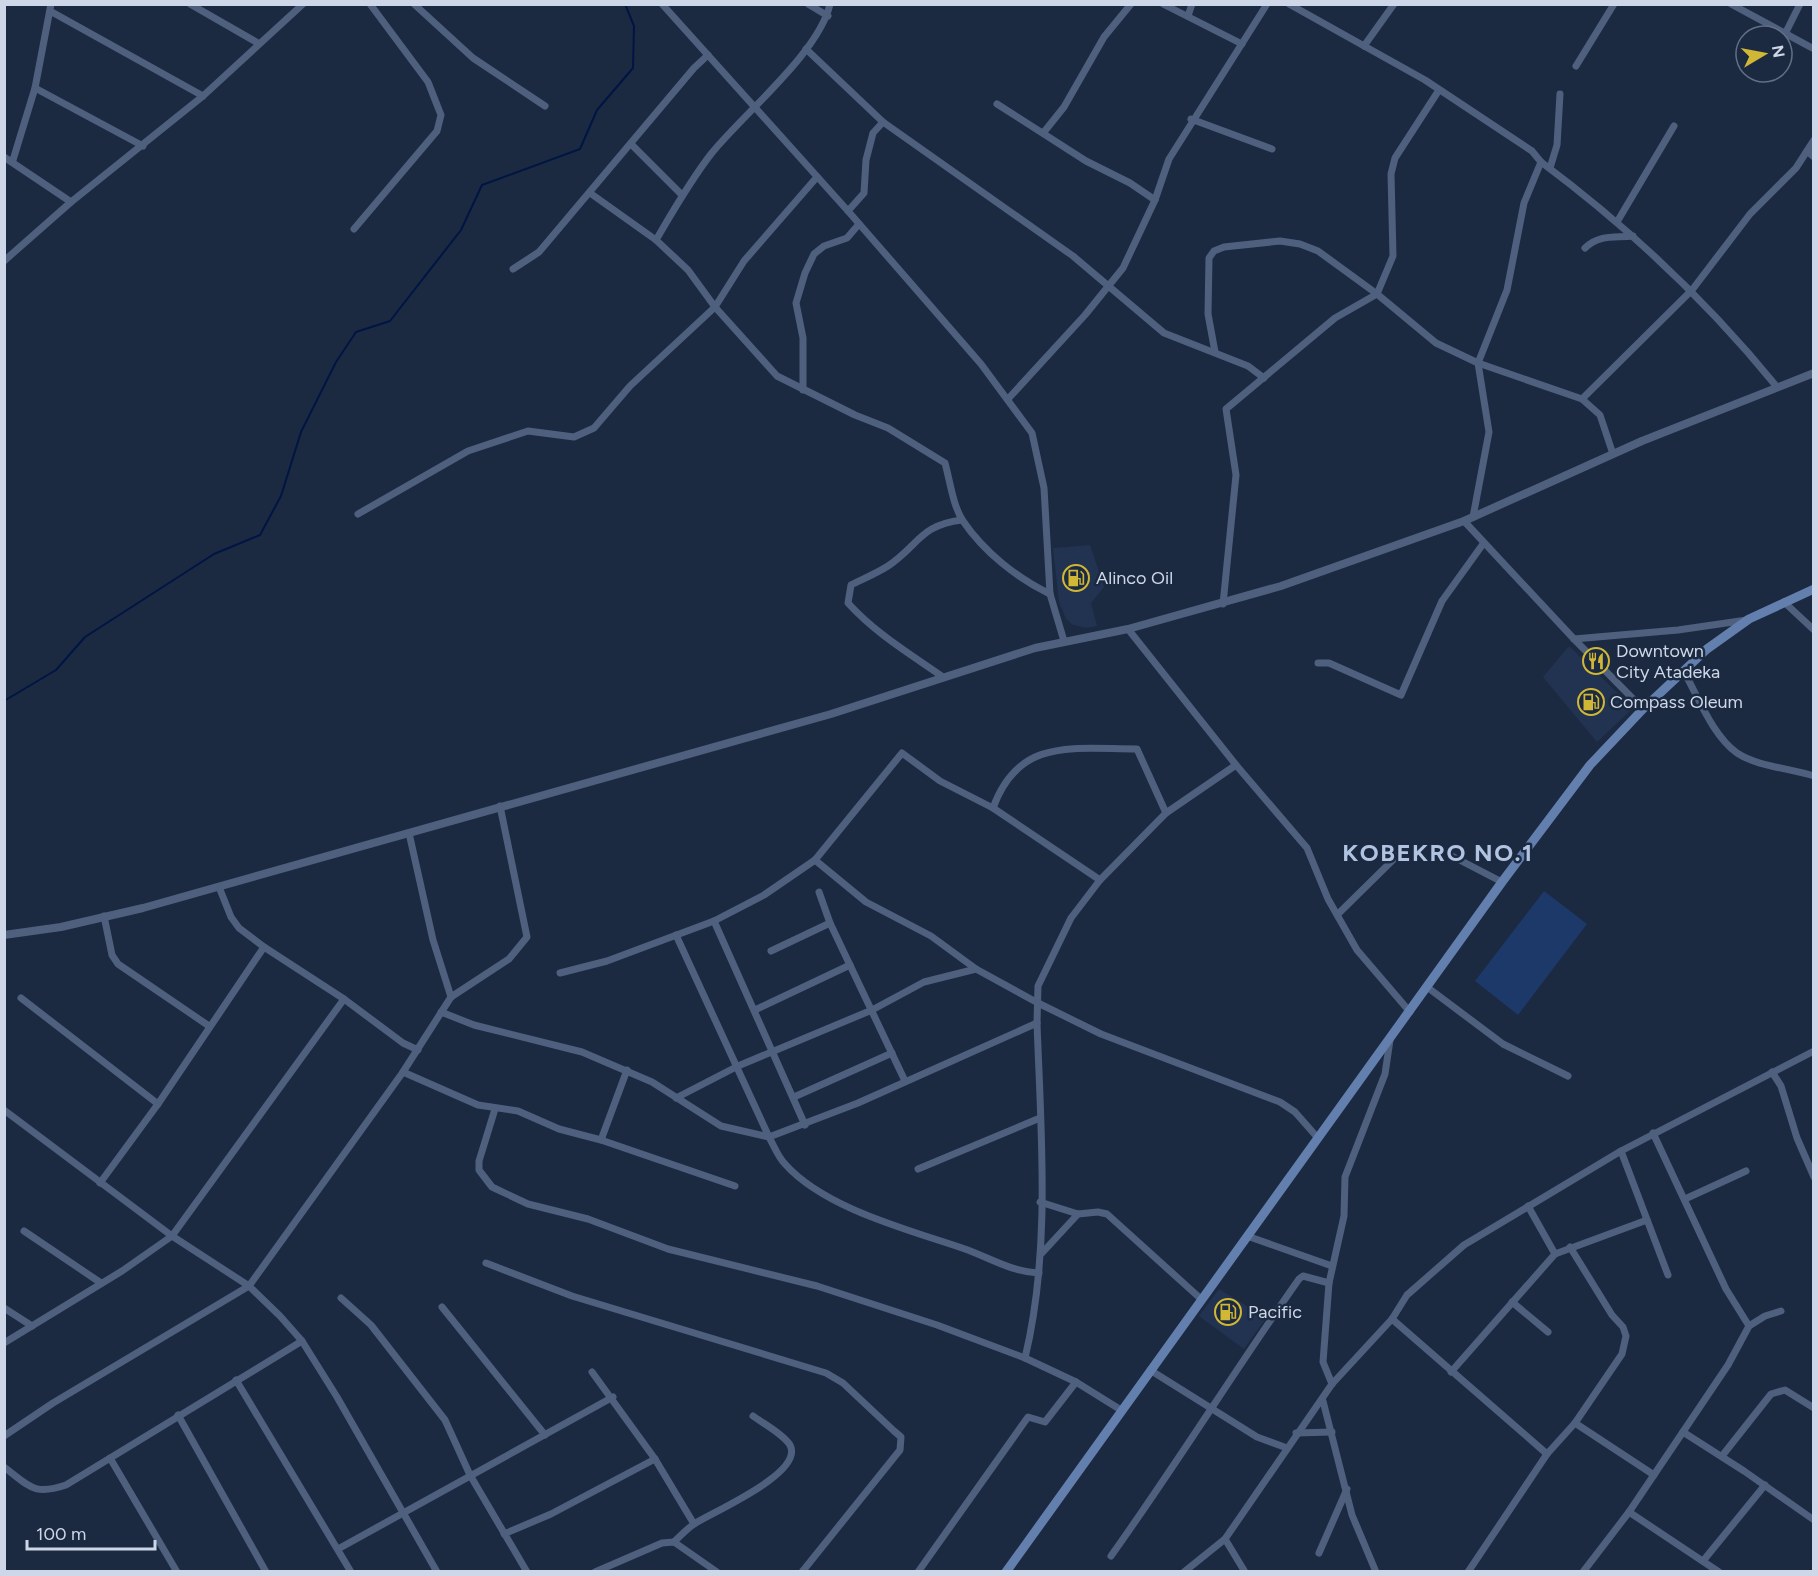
<svg xmlns="http://www.w3.org/2000/svg" width="1818" height="1576" font-family="Figtree,sans-serif">
	<rect width="100%" height="100%" fill="#1b2a41"/>
	<g fill="#223351">
		<polygon points="1090,545 1104,587 1091,603 1097,626 1086,628 1073,625 1066,619 1059,602 1053,548"/>
		<polygon points="1569,646 1633,708 1597,742 1543,677"/>
		<polygon points="1219,1289 1266,1318 1244,1349 1199,1316"/>
	</g>
	<polygon fill="#1c3969" points="1544,891 1587,924 1518,1015 1475,981"/>
	<g fill="none" stroke-linecap="round" stroke-linejoin="round">
		<polyline stroke="#001544" stroke-width="2" points="4,701 56,670 85,637 214,554 260,535 281,496 301,432 336,362 356,332 390,321 461,230 482,185 580,149 597,110 633,68 634,26 625,4"/>
		<g stroke="#4e607e" stroke-width="7">
			<polyline points="190,4 258,43"/>
			<polyline points="414,4 473,58 545,106"/>
			<polyline points="662,4 848,211 981,364 1032,433 1044,488 1050,594 1064,641"/>
			<polyline points="808,4 828,16"/>
			<path d="M830,4C819,53 743,114 711,154C690,181 673,211 656,240L688,270L715,307L777,376L855,415L888,428L945,463C950,481 953,506 963,521C984,552 1017,578 1050,594"/>
			<polyline points="1163,4 1242,44"/>
			<path d="M1289,4L1425,80L1532,151L1541,162C1631,229 1707,301 1777,387"/>
			<polyline points="1731,4 1814,49"/>
			<polyline points="50,11 203,96"/>
			<polyline points="1188,16 1192,4"/>
			<polyline points="1785,34 1800,4"/>
			<polyline points="1364,46 1394,4"/>
			<polyline points="806,49 883,122 1073,256 1164,333 1248,366 1264,378"/>
			<polyline points="1576,66 1614,4"/>
			<polyline points="35,88 143,146"/>
			<polyline points="997,104 1086,161 1130,183 1155,200"/>
			<polyline points="1191,119 1272,149"/>
			<polyline points="1044,132 1064,107 1104,37 1131,4"/>
			<polyline points="631,144 682,195"/>
			<polyline points="1807,151 1814,157"/>
			<polyline points="4,157 71,202"/>
			<polyline points="13,160 35,88 51,4"/>
			<polyline points="1550,168 1557,145 1560,94"/>
			<polyline points="590,193 656,240"/>
			<polyline points="848,211 864,193 866,160 873,133 883,122"/>
			<polyline points="1617,222 1674,126"/>
			<polyline points="354,229 437,131 441,115 428,82 370,4"/>
			<path d="M1585,248C1599,234 1615,238 1633,236"/>
			<polyline points="4,261 71,202 203,96 303,4"/>
			<polyline points="513,269 539,252 694,68 708,55"/>
			<polyline points="1215,352 1208,314 1209,258 1214,251 1224,247 1280,241 1300,244 1318,251 1377,294 1436,343 1478,363 1582,399 1600,415 1613,454"/>
			<polyline points="803,390 803,338 796,303 805,273 814,254 824,246 847,238 859,224"/>
			<polyline points="1008,399 1085,315 1123,268 1155,200 1169,159 1267,4"/>
			<polyline points="1582,399 1692,290 1750,214 1796,168 1814,140"/>
			<polyline points="358,514 468,451 528,431 574,437 594,428 630,386 715,307 744,261 817,177"/>
			<polyline points="1473,517 1489,432 1478,363 1507,290 1524,203 1541,162"/>
			<polyline points="1464,521 1574,639 1643,709"/>
			<polyline points="1784,602 1814,630"/>
			<polyline points="1223,604 1236,475 1226,409 1335,318 1377,294 1393,256 1391,174 1395,158 1439,90"/>
			<polyline points="1128,629 1236,765 1307,848 1328,899 1357,950 1410,1012"/>
			<polyline points="1574,639 1678,630 1747,620"/>
			<polyline points="1318,663 1329,663 1401,695 1442,601 1483,544"/>
			<path d="M1683,670C1698,696 1712,735 1737,753C1758,767 1790,768 1814,776"/>
			<path d="M943,677C910,654 875,633 848,603L851,585C863,579 877,573 888,566C919,545 920,525 962,520"/>
			<path d="M993,808C1019,737 1072,749 1137,749L1166,813"/>
			<polyline points="409,833 433,940 451,997"/>
			<polyline points="1450,855 1502,882"/>
			<polyline points="815,860 866,902 931,936 976,969 1038,1003 1101,1034 1280,1102 1295,1112 1317,1137"/>
			<polyline points="219,887 231,917 239,928 264,947 344,999 403,1043 418,1050"/>
			<polyline points="819,892 830,923 905,1081"/>
			<polyline points="1338,914 1399,854"/>
			<polyline points="104,916 112,955 118,964 209,1026"/>
			<polyline points="714,921 805,1125"/>
			<path d="M676,935L769,1137C774,1146 778,1157 785,1164C825,1209 910,1230 965,1249C990,1258 1012,1272 1039,1273"/>
			<polyline points="771,951 830,923"/>
			<polyline points="560,973 607,961 714,921 764,895 815,860 902,753 940,781 993,808 1100,880"/>
			<polyline points="1427,987 1503,1044 1568,1076"/>
			<polyline points="21,998 158,1104"/>
			<polyline points="755,1010 850,965"/>
			<polyline points="441,1012 474,1025 582,1052 652,1082 721,1126 769,1137 858,1103 1037,1023"/>
			<polyline points="403,1072 478,1105 518,1111 559,1129 601,1140 735,1186"/>
			<polyline points="1772,1072 1781,1086 1797,1138 1814,1177"/>
			<polyline points="794,1097 892,1053"/>
			<polyline points="676,1098 738,1066 872,1010 924,982 976,969"/>
			<polyline points="495,1109 479,1161 479,1170 492,1187 528,1204 588,1219 668,1249 817,1286 937,1325 1025,1358 1076,1382 1121,1410"/>
			<polyline points="4,1110 172,1236 249,1286 280,1316 302,1341 337,1397 437,1572"/>
			<polyline points="1653,1133 1726,1289 1749,1326"/>
			<polyline points="601,1140 627,1070"/>
			<polyline points="1621,1151 1668,1275"/>
			<polyline points="918,1169 1040,1118"/>
			<polyline points="100,1183 158,1104 264,947"/>
			<polyline points="1685,1199 1746,1171"/>
			<polyline points="1040,1202 1078,1214 1098,1212 1107,1214 1201,1299"/>
			<polyline points="1528,1206 1555,1254"/>
			<polyline points="24,1231 101,1283"/>
			<polyline points="1247,1236 1332,1266"/>
			<polyline points="1042,1253 1078,1214"/>
			<polyline points="486,1263 572,1296 826,1373 843,1383 894,1431 901,1437 900,1450 802,1572"/>
			<polyline points="341,1298 371,1325 445,1420 470,1475 527,1572"/>
			<polyline points="1512,1302 1548,1332"/>
			<polyline points="442,1307 545,1435"/>
			<polyline points="4,1308 32,1326"/>
			<polyline points="1392,1319 1547,1454"/>
			<polyline points="4,1343 122,1271 172,1236 344,999"/>
			<path d="M1025,1358C1051,1250 1041,1134 1037,1023L1038,986L1071,918L1100,880L1166,813L1236,765"/>
			<polyline points="1150,1370 1257,1437 1287,1448"/>
			<polyline points="592,1372 655,1459 694,1524"/>
			<polyline points="1451,1372 1555,1254 1647,1220"/>
			<polyline points="236,1380 351,1572"/>
			<polyline points="1332,1384 1323,1362 1329,1283 1344,1216 1345,1177 1385,1074 1390,1040"/>
			<polyline points="1323,1401 1352,1515 1376,1572"/>
			<polyline points="178,1415 266,1572"/>
			<polyline points="1575,1423 1654,1475"/>
			<polyline points="1683,1432 1744,1471 1814,1520"/>
			<polyline points="1296,1433 1332,1432"/>
			<polyline points="4,1436 53,1403 249,1286 403,1072 451,997 509,959 527,937 500,806"/>
			<polyline points="1722,1456 1771,1394 1785,1390 1814,1408"/>
			<polyline points="110,1458 177,1572"/>
			<path d="M4,1467C29,1486 34,1496 66,1485L302,1341"/>
			<polyline points="1629,1512 1719,1572"/>
			<polyline points="504,1534 551,1514 655,1459"/>
			<polyline points="1225,1539 1245,1572"/>
			<path d="M674,1542C680,1536 687,1529 694,1524C712,1512 805,1473 790,1445C783,1434 764,1424 753,1416"/>
			<polyline points="338,1549 613,1397"/>
			<polyline points="1319,1553 1347,1489"/>
			<path d="M1111,1556C1176,1465 1235,1370 1299,1279L1303,1276L1329,1283"/>
			<polyline points="1703,1561 1765,1485"/>
			<polyline points="595,1572 662,1543 674,1542 717,1572"/>
			<polyline points="918,1572 1028,1417 1045,1422 1076,1382"/>
			<polyline points="1184,1572 1225,1539 1332,1384 1392,1319 1407,1295 1464,1245 1621,1151 1814,1051"/>
			<polyline points="1468,1572 1547,1454 1575,1423 1622,1354 1626,1336 1623,1327 1612,1315 1570,1247"/>
			<polyline points="1583,1572 1629,1512 1728,1365 1749,1326 1765,1316 1781,1311"/>
		</g>
		<polyline stroke="#4e607e" stroke-width="8" points="4,935 61,927 143,908 831,714 1035,648 1128,629 1281,586 1464,521 1642,441 1814,373"/>
		<polyline stroke="#627fae" stroke-width="9" points="1006,1572 1502,882 1590,765 1643,709 1707,649 1749,619 1814,589"/>
	</g>
	<defs>
		<symbol id="fuel-ring" viewBox="-11 -11 22 22"><circle r="9.5" fill="#1b2a41" stroke="#d1b736" stroke-width="1.5"/><path d="M-5.5-6h7V0h2V4h1.3V-2.5L3-4.5l.8-.8L6-3V5H2.5V1h-1V6h-7ZM-4.2-4.7v3.2H.2V-4.7Z" fill="#d1b736"/></symbol>
		<symbol id="restaurant-ring" viewBox="-11 -11 22 22"><circle r="9.5" fill="#1b2a41" stroke="#d1b736" stroke-width="1.5"/><path d="M-5-6h1v4h1v-4h1v4h1v-4h1v5L-1.5 .5V6h-2V.5L-5-1ZM5-6V6H3V1.5H1.5Q1.5-4 5-6Z" fill="#d1b736"/></symbol>
	</defs>
	<g fill-rule="evenodd">
		<use href="#fuel-ring" x="1061" y="563" width="30" height="30"/>
		<use href="#restaurant-ring" x="1581" y="646" width="30" height="30"/>
		<use href="#fuel-ring" x="1576" y="687" width="30" height="30"/>
		<use href="#fuel-ring" x="1213" y="1297" width="30" height="30"/>
	</g>
	<g text-anchor="middle" dominant-baseline="central" stroke-width="5" stroke-linejoin="round" paint-order="stroke">
		<g font-size="18" fill="#ced7e7" stroke="#1b2a41" text-anchor="start">
			<text x="1096" y="578">Alinco Oil</text>
			<text x="1616" y="651">Downtown<tspan x="1616" dy="21">City Atadeka</tspan></text>
			<text x="1610" y="702">Compass Oleum</text>
			<text x="1248" y="1312">Pacific</text>
		</g>
		<g font-size="24" font-weight="bold" letter-spacing="1.5" fill="#b0c3e1" stroke="#1b2a41">
			<text x="1438" y="852">KOBEKRO NO.1</text>
		</g>
	</g>
	<rect width="1818" height="1576" fill="none" stroke="#ced7e7" stroke-width="12"/>
	<g transform="translate(1764 54) rotate(80)"><circle r="28" fill="#1b2a41" stroke="#636f83" stroke-width="1.5"/>
	<path d="M0-4.5L10 22L0 15L-10 22Z" fill="#d1b736"/>
	<text y="-9" font-size="16" font-weight="bold" text-anchor="middle" fill="#ced7e7">N</text>
	</g>
	<path d="M27 1540v9h128v-9" fill="none" stroke="#ced7e7" stroke-width="3"/>
	<text x="36" y="1540" font-size="18" fill="#ced7e7" stroke="#1b2a41" stroke-width="4.5" paint-order="stroke">100 m</text>
</svg>
